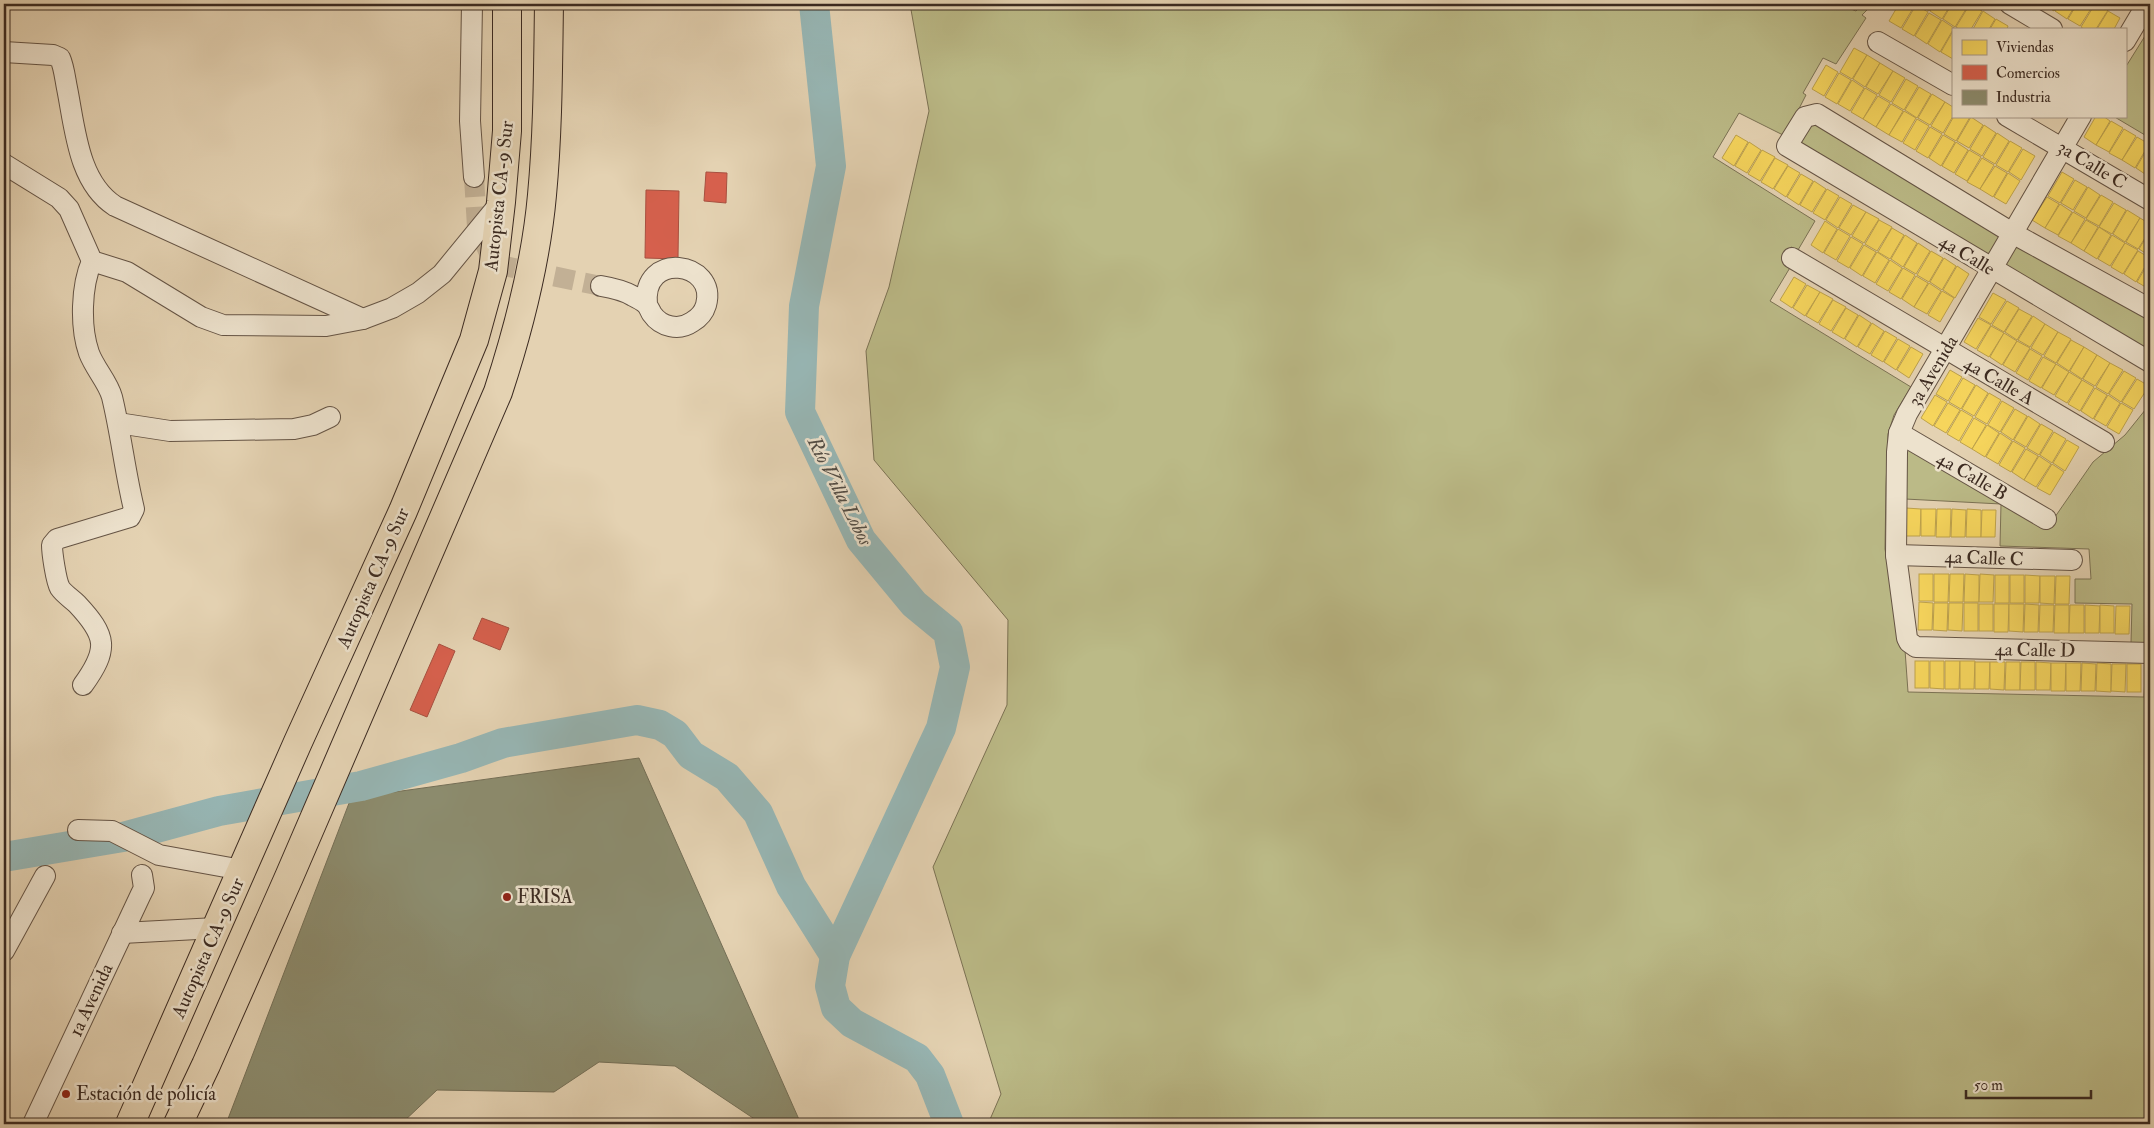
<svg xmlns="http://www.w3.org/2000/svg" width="2154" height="1128" font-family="'IM FELL Double Pica',serif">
	<rect width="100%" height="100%" fill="#e4d2b2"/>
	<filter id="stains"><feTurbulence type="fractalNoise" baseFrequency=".004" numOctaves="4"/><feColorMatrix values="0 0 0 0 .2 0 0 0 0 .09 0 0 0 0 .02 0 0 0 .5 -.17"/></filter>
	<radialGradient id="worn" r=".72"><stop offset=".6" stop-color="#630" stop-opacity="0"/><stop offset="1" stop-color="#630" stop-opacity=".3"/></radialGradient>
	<g fill="#bbba87" stroke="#7b7254">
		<polygon points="910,4 1839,4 1856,11 1863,4 1873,4 1862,15 1866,18 1836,64 1823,58 1803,93 1806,95 1785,136 1739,113 1713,157 1815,221 1798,250 1791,247 1782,261 1791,266 1770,301 1911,387 1894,415 1888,434 1886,486 1885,549 1895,613 1905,650 1908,692 2144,697 2145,674 2150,674 2150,1124 988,1124 1001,1094 933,867 1007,705 1008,620 874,460 866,351 889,287 929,111"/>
		<polygon points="2150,28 2150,138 2113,116 2125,116 2125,68"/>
		<polygon points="1817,114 2150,309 2150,359 1787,146"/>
		<polygon points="2150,404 2150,644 2131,643 2132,604 2075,603 2075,579 2091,579 2089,549 2000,546 2001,504 1905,499 1904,452 1907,447 2048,527 2093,462 2125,435"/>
	</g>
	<g fill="#f6d55c" stroke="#bea24a">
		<polygon points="1899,4 1915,5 1901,28 1889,21"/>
		<polygon points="1917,4 1934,4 1929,11"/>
		<polygon points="1935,4 1951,4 1942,19 1930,11"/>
		<polygon points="1952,4 1969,4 1955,27 1943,19"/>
		<polygon points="1970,4 1982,11 1971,29 1959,29 1956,27"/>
		<polygon points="2043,4 2058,4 2054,11"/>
		<polygon points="2059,4 2076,4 2067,19 2055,11"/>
		<polygon points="2077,4 2094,4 2080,26 2068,19"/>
		<polygon points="2095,4 2108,10 2096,29 2084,29 2081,27"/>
		<polygon points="1916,5 1928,12 1914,36 1902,29"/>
		<polygon points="1983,11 1995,19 1989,29 1973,29"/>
		<polygon points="2108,11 2120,18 2114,29 2097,29"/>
		<polygon points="1929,13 1941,20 1927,44 1915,36"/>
		<polygon points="1996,19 2008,26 2007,29 1990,29"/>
		<polygon points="1942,20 1954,28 1940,52 1928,44"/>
		<polygon points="1953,31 1953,59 1941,52"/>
		<polygon points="1854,48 1867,55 1852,79 1840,72"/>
		<polygon points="1867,55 1880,63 1865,87 1853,79"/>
		<polygon points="1880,63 1893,71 1878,94 1866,87"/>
		<polygon points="1826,65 1838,72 1824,96 1812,89"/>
		<polygon points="1893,71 1905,78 1891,102 1879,95"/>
		<polygon points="1839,73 1851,80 1837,104 1825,97"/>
		<polygon points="1906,79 1918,86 1904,110 1892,103"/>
		<polygon points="1852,80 1864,88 1850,111 1838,104"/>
		<polygon points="1919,87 1931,94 1917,118 1905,110"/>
		<polygon points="1865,88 1877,95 1863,119 1851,112"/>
		<polygon points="1932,94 1945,102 1930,125 1918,118"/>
		<polygon points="1878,96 1890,103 1876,127 1863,119"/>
		<polygon points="1945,102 1953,107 1953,116 1943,133 1931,126"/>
		<polygon points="1891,104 1903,111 1889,135 1876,127"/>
		<polygon points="1904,111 1916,118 1902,142 1889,135"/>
		<polygon points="1954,116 1970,117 1956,141 1944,134"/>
		<polygon points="2096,116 2103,116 2110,121 2096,145 2084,137"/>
		<polygon points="1971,117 1983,125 1969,148 1957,141"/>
		<polygon points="1917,119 1929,126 1915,150 1903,143"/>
		<polygon points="2111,121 2123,128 2109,152 2096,145"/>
		<polygon points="1984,125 1996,133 1982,156 1970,149"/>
		<polygon points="1930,127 1942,134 1928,158 1916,151"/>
		<polygon points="2124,129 2136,136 2122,160 2109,153"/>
		<polygon points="1997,133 2009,141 1995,164 1983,157"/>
		<polygon points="1736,135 1748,142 1734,166 1722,158"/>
		<polygon points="1943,135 1955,142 1941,166 1929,158"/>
		<polygon points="2137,137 2149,144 2135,168 2122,160"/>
		<polygon points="2010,141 2022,148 2008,172 1996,165"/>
		<polygon points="1749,142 1761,150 1747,173 1735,166"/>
		<polygon points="1956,142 1968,150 1954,173 1942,166"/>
		<polygon points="2150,144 2150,171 2148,176 2136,168"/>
		<polygon points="2023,149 2035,156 2021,180 2009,172"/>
		<polygon points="1762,150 1775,157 1760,181 1748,174"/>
		<polygon points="1969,150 1981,157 1967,181 1955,174"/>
		<polygon points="1775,158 1788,165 1773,189 1761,182"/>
		<polygon points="1982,158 1994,165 1980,189 1967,182"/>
		<polygon points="1788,166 1800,173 1786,197 1774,189"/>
		<polygon points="1995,166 2007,173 1993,197 1980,189"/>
		<polygon points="2062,172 2074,179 2060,203 2048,196"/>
		<polygon points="2008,173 2020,181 2006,204 1994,197"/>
		<polygon points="1801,174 1813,181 1799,205 1787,197"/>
		<polygon points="2075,180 2087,187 2073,210 2061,203"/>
		<polygon points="1814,181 1826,189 1812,212 1800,205"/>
		<polygon points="2088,187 2100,195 2086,218 2074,211"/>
		<polygon points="1827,189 1839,196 1825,220 1813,213"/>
		<polygon points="2101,195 2113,202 2099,226 2086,219"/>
		<polygon points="1840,197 1852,204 1838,228 1826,220"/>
		<polygon points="2047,197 2059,204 2045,228 2032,220"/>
		<polygon points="2114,203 2126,210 2112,234 2099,227"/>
		<polygon points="2060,204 2072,212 2058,235 2045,228"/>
		<polygon points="1853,205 1866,212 1851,235 1839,228"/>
		<polygon points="2127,210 2140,218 2125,242 2113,234"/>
		<polygon points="1866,212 1879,219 1864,243 1852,236"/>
		<polygon points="2073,212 2085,219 2071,243 2058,236"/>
		<polygon points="2140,218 2150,224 2150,230 2138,249 2126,242"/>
		<polygon points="1879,220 1892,227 1877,251 1865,244"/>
		<polygon points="2086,220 2098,227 2084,251 2071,243"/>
		<polygon points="1825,221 1837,229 1823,253 1811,245"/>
		<polygon points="2099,227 2111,235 2097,259 2084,251"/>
		<polygon points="1892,228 1904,235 1890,259 1878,252"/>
		<polygon points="1838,229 1850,236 1836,260 1824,253"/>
		<polygon points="2150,231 2150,256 2139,249"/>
		<polygon points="1905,235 1917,243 1903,267 1891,259"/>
		<polygon points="2112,235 2125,243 2110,266 2098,259"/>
		<polygon points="1851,237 1863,244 1849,268 1837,261"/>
		<polygon points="1918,243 1930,251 1916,274 1904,267"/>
		<polygon points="2125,243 2138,250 2123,274 2111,267"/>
		<polygon points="1864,245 1876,252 1862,276 1850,268"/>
		<polygon points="1931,251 1943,258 1929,282 1917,275"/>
		<polygon points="2138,251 2150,258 2136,282 2124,274"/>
		<polygon points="1877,252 1889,260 1875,283 1863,276"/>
		<polygon points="1944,258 1956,266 1942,290 1930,282"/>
		<polygon points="1890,260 1902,268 1888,291 1876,284"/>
		<polygon points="2150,260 2150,288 2149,289 2137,282"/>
		<polygon points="1957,266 1969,274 1955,298 1943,290"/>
		<polygon points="1903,268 1915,275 1901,299 1889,292"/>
		<polygon points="1916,276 1928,283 1914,307 1902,299"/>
		<polygon points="1794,277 1806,284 1792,308 1780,300"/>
		<polygon points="1929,283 1941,291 1927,314 1914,307"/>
		<polygon points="1807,285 1820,292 1805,316 1793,308"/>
		<polygon points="1942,291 1954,298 1940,322 1928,315"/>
		<polygon points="1820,292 1833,299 1818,323 1806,316"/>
		<polygon points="1993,293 2006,300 1991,324 1979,317"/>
		<polygon points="1833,300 1846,307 1831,331 1819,324"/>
		<polygon points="2007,301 2019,308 2004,332 1992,325"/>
		<polygon points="1846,308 1858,315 1844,339 1832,332"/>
		<polygon points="2019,309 2032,316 2017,340 2005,332"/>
		<polygon points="1859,315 1871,323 1857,347 1845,339"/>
		<polygon points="2033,316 2045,324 2030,347 2018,340"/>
		<polygon points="1978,318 1991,325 1976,349 1964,342"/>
		<polygon points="1872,323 1884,331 1870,354 1858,347"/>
		<polygon points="2045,324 2058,332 2043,355 2031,348"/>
		<polygon points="1991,326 2004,333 1989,357 1977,350"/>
		<polygon points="1885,331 1897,338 1883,362 1871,355"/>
		<polygon points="2058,332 2071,339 2056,363 2044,356"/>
		<polygon points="2004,333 2017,341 2002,365 1990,357"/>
		<polygon points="1898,339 1910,346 1896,370 1884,362"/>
		<polygon points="2071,340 2084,347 2069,371 2057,363"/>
		<polygon points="2017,341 2030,348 2015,372 2003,365"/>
		<polygon points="1911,347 1923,354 1909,378 1897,370"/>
		<polygon points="2084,347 2097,355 2082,379 2070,371"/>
		<polygon points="2030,349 2042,356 2028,380 2016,373"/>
		<polygon points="2097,355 2110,363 2095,386 2083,379"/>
		<polygon points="2043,357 2056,364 2041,388 2029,381"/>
		<polygon points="2110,363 2123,370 2108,394 2096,387"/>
		<polygon points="2056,364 2069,372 2054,395 2042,388"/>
		<polygon points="1950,370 1962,377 1948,401 1936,394"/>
		<polygon points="2124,371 2136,378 2121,402 2109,394"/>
		<polygon points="2069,372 2082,380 2067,403 2055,396"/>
		<polygon points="1963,378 1975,385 1961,409 1949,402"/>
		<polygon points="2137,379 2149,386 2134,409 2122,402"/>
		<polygon points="2082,380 2094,387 2080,411 2068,404"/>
		<polygon points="1976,385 1988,393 1974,416 1962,409"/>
		<polygon points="2095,388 2107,395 2093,419 2081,411"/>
		<polygon points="1989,393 2001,400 1987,424 1975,417"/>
		<polygon points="1935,395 1947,402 1933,426 1921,418"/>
		<polygon points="2108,395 2120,403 2106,426 2094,419"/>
		<polygon points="2002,401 2014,408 2000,432 1988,425"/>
		<polygon points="1948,403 1960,410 1946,433 1934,426"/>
		<polygon points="2121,403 2133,410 2119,434 2107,427"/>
		<polygon points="2015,409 2027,416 2013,440 2001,432"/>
		<polygon points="1961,410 1973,417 1959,441 1947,434"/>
		<polygon points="2028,416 2040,424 2026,447 2014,440"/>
		<polygon points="1974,418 1986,425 1972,449 1960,442"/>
		<polygon points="2041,424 2053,431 2039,455 2027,448"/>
		<polygon points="1987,425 1999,433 1985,457 1972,449"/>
		<polygon points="2054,432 2066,439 2052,463 2040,455"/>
		<polygon points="2000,433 2012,441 1998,464 1986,457"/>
		<polygon points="2067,440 2079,447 2065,471 2053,463"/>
		<polygon points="2013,441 2025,448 2011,472 1999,465"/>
		<polygon points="2026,449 2038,456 2024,480 2012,472"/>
		<polygon points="2039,456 2051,464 2036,487 2024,480"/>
		<polygon points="2052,464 2064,472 2050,495 2037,488"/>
		<polygon points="1906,508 1921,509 1920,536 1906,536"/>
		<polygon points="1921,509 1936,509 1935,536 1921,536"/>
		<polygon points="1937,509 1951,509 1950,537 1936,537"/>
		<polygon points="1952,509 1966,510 1965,537 1951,537"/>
		<polygon points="1967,509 1981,510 1981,537 1966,537"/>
		<polygon points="1982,510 1996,510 1995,537 1981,537"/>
		<rect x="1919" y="574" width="14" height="27"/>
		<polygon points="1934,574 1949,574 1948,602 1934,602"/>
		<polygon points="1950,574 1964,574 1963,602 1949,602"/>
		<polygon points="1965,574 1979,575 1979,602 1964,602"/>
		<polygon points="1980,574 1994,575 1993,602 1979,602"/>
		<rect x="1995" y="575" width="14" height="28"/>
		<rect x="2010" y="575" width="14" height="28"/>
		<polygon points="2025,575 2040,576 2039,603 2025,603"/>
		<polygon points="2040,576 2055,576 2054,604 2040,603"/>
		<polygon points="2056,576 2070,576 2069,604 2055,604"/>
		<polygon points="1919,602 1933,603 1932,630 1918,630"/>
		<polygon points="1934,603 1948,603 1947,631 1933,630"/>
		<polygon points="1949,603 1963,603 1962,631 1948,630"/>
		<rect x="1964" y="603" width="14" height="28"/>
		<rect x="1979" y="604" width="14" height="27"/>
		<polygon points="1994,604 2009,604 2008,632 1994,632"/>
		<polygon points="2009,604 2024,604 2023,632 2009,631"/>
		<polygon points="2025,604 2039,605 2038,632 2024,632"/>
		<polygon points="2040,605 2054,605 2053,632 2039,632"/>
		<polygon points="2055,605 2069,605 2069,633 2054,633"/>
		<polygon points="2070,605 2084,605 2084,633 2069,633"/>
		<polygon points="2085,605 2100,606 2099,633 2085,633"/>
		<polygon points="2100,605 2114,606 2114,633 2100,633"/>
		<polygon points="2116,606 2130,606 2129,634 2115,634"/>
		<rect x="1915" y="661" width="14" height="27"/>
		<polygon points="1930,661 1944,661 1944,689 1930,688"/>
		<polygon points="1945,661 1960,661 1959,689 1945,689"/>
		<polygon points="1960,661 1975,661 1974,689 1960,689"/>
		<polygon points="1975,662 1990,662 1989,689 1975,689"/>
		<polygon points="1990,662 2005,662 2004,690 1990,689"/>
		<polygon points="2006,662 2020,662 2020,690 2005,690"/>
		<polygon points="2021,662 2035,662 2035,690 2020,690"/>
		<polygon points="2036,662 2051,663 2050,690 2036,690"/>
		<polygon points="2051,663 2066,663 2065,691 2051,691"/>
		<polygon points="2066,663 2081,663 2080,691 2066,691"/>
		<polygon points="2082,663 2096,664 2095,691 2081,691"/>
		<polygon points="2097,663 2111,664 2111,692 2096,691"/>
		<polygon points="2112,664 2126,664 2125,692 2111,691"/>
		<rect x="2127" y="664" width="14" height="28"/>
	</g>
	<g fill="#d6604d" stroke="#a85040">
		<polygon points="706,172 727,173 726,203 704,201"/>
		<polygon points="646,190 679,191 678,259 645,258"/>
		<polygon points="482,618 509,628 500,650 473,639"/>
		<polygon points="439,644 455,651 427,717 410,710"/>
	</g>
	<polygon fill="#8c8c6e" stroke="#746f57" points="639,758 801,1124 762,1124 675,1066 599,1062 554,1092 437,1090 401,1124 226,1124 351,798"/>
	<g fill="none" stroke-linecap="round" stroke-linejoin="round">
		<g stroke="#97b6b4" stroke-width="30">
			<polyline points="814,4 831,166 804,306 800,412 861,540 914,604 948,632 955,667 941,728 835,956 830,986 836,1008 852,1023 917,1058 930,1075 949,1124"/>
			<polyline points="4,857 123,837 219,811 361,786 461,758 503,743 637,720 660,725 675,734 691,755 727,777 758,813 791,886 835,956"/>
		</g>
		<polyline stroke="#c2b095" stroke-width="20" stroke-dasharray="20 10" stroke-linecap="butt" points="474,177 477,227 489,253 504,266 601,286"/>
		<defs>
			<g id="minor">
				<polyline points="472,4 470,121 474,177"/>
				<polyline points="2010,4 2052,29"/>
				<polyline points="2125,41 2147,4"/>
				<polyline points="1878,42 1953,85"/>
				<path d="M4,52L53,55L60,58C64,67 65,78 67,88C75,128 78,182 115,206L363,319"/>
				<polyline points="2007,116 2150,200"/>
				<polyline points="2081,116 1907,414 1899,433 1897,452 1896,555 1907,638 1909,642 1916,647 2150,653"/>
				<polyline points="4,164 59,198 69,209 92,261 127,272 201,317 223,325 326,326 363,319 392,308 418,293 442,274 501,202"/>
				<polyline points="1792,258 2104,442"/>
				<path d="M601,286C613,288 623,290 633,296C637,298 643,301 646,304C649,307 650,311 652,314C661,327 679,331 692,322C699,318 704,312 706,305C718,261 641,250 647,305"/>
				<polyline points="2150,309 2014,234 1817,114 1805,117 1787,146 2150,362"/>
				<polyline points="118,423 170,431 294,429 313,425 330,417"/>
				<polyline points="1899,433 2046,519"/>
				<polyline points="1896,555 2072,560"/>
				<path d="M83,685C109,649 107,636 77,604C72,599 64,594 60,588C56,581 52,553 52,545L57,539L130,517L134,509C125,472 121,434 112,397C108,382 95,369 89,353C80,327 81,286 92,261"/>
				<polyline points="78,830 112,831 159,855 242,870"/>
				<polyline points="122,933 216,928"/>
				<polyline points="4,951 45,876"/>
				<polyline points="33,1124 141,894 144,888 142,875"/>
			</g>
			<g id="highway">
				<polyline points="130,1124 298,742 403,511 474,340 493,271 501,202 507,131 507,4"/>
				<path d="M178,1124L206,1065L289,877L498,392C519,328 536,262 542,195C548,131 548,67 549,4"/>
			</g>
		</defs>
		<use href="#minor" stroke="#655445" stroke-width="22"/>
		<use href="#highway" stroke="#3b2a21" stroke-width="30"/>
		<use href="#minor" stroke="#ede2cd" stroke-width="20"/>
		<use href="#highway" stroke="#e4d2b2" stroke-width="28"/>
	</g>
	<g fill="#8f2418" stroke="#ede2cd" stroke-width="2">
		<circle cx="507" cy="897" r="5"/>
		<circle cx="66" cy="1094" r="5"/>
	</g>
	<g text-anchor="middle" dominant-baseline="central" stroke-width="5" stroke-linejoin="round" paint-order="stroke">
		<g font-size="19" fill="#3b2a21" stroke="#ede2cd">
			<text transform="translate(2092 165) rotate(31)">3a Calle C</text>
			<text transform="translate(499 196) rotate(-84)">Autopista CA-9 Sur</text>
			<text transform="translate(1967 255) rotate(31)">4a Calle</text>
			<text transform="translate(1933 371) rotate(-59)">3a Avenida</text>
			<text transform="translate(1999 381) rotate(30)">4a Calle A</text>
			<text transform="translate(1972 476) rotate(30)">4a Calle B</text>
			<text transform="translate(1984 558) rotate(2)">4a Calle C</text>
			<text transform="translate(373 578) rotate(-66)">Autopista CA-9 Sur</text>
			<text transform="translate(2035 650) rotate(1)">4a Calle D</text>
			<text transform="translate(208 948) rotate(-66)">Autopista CA-9 Sur</text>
			<text transform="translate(91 1000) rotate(-65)">1a Avenida</text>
		</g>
		<g font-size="19" fill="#3b2a21" stroke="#ede2cd" text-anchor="start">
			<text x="517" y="897">FRISA</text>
			<text x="76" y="1094">Estación de policía</text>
		</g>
		<g font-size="20" font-style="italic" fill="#524d46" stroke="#ede2cd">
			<text transform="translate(840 491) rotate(63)">Río Villa Lobos</text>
		</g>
	</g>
	<rect width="2154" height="1128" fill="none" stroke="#e4d2b2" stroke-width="20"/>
	<rect x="5" y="5" width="2144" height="1118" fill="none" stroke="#3b2a21" stroke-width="2.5"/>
	<rect x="10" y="10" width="2134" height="1108" fill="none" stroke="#3b2a21"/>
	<rect x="1952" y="28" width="175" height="90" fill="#ede2cd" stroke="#a69888"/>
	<rect x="1962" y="40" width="25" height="15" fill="#f6d55c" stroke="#a69888"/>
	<text x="1996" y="52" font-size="15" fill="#3b2a21">Viviendas</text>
	<rect x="1962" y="65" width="25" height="15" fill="#d6604d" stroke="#a69888"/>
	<text x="1996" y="78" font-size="15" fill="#3b2a21">Comercios</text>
	<rect x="1962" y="90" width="25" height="15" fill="#8c8c6e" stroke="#a69888"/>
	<text x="1996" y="102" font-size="15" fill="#3b2a21">Industria</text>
	<path d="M1966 1090v8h125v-8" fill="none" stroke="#3b2a21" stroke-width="2.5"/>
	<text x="1974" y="1090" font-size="15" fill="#3b2a21" stroke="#ede2cd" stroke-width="4" paint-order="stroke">50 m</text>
	<rect width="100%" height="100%" filter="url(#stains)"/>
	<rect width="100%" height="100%" fill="url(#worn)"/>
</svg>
